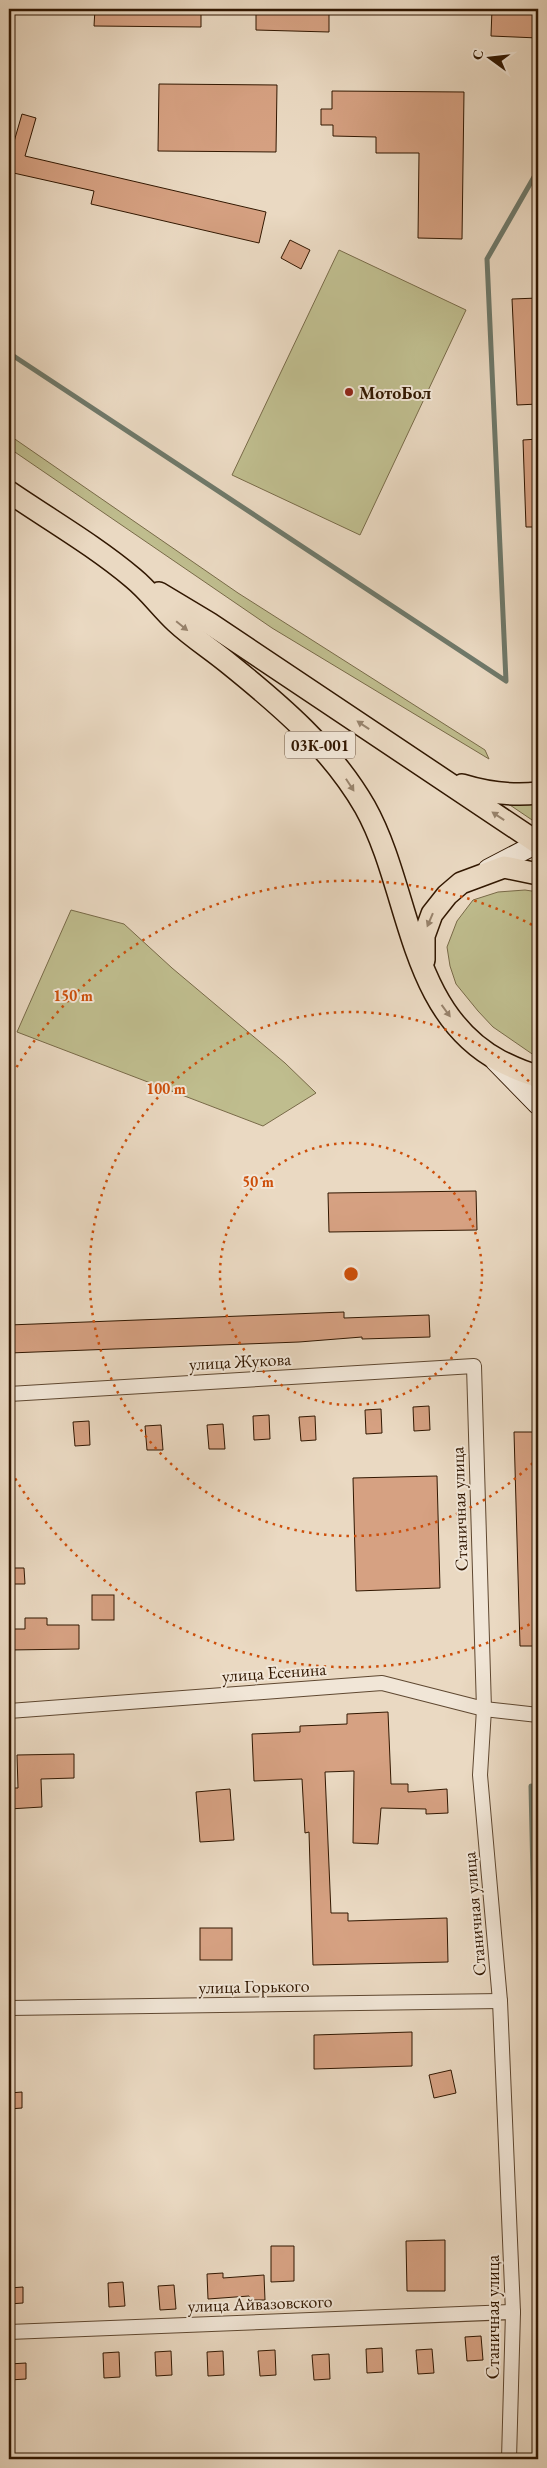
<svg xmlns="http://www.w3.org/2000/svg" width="547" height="2468" font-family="'EB Garamond',serif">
	<rect width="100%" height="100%" fill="#ead9c2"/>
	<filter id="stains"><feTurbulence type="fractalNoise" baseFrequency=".004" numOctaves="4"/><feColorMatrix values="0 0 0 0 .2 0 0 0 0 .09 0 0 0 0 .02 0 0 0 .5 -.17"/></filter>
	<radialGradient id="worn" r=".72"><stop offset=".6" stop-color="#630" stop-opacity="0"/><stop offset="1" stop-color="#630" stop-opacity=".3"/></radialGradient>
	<g fill="#bfbd8e" stroke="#786a48">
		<polygon points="339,250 466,310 360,535 232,475"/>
		<polygon points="9,435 238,593 485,750 489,759 272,628 9,448"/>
		<polygon points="538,799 538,824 504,801"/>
		<polygon points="525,890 538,892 538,1058 493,1027 478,1011 456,984 450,966 447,947 457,921 473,900 498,892"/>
		<polygon points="71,910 124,924 172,968 285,1063 316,1093 263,1126 17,1032"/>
	</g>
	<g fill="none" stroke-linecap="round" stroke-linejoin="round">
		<g stroke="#6f796a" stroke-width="5">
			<polyline points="9,353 506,681 487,259 538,170"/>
			<polyline points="531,1786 538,2106"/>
		</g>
	</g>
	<g fill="#d6a182" stroke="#311701">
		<polygon points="95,9 201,9 201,27 94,26"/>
		<polygon points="256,9 329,9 329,32 256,30"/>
		<polygon points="492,9 538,9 538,38 491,36"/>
		<polygon points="159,84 277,85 276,152 158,151"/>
		<polygon points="332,91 464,92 462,239 418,238 419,153 376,153 376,137 333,136 333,125 321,125 321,109 332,109"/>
		<polygon points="22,114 36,118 25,156 266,212 259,243 91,204 94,191 9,172 9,159"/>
		<polygon points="290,240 310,250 301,269 281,258"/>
		<polygon points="538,298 538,404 517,405 512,299"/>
		<polygon points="538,439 538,527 526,527 523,440"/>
		<polygon points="476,1191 477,1230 329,1232 328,1193"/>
		<polygon points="344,1312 344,1318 429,1315 430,1337 362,1339 362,1337 299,1342 9,1353 9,1325"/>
		<polygon points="429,1406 430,1430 414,1431 413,1407"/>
		<polygon points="381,1409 382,1433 366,1434 365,1410"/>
		<polygon points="269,1415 270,1439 254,1440 253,1416"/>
		<polygon points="315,1416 316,1440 301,1441 299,1417"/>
		<polygon points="89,1421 90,1445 75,1446 73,1422"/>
		<polygon points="223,1424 225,1449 209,1449 207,1425"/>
		<polygon points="161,1425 163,1450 147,1450 145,1426"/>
		<polygon points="514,1432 538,1432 538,1646 520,1646"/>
		<polygon points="437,1476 440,1588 356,1591 353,1478"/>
		<polygon points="9,1568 24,1568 25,1584 9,1584"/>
		<rect x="92" y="1595" width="22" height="25"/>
		<polygon points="25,1618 47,1618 47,1625 79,1625 79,1649 9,1650 9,1629 25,1629"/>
		<polygon points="388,1712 391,1784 408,1784 408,1792 447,1789 448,1813 426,1814 426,1809 381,1808 378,1844 353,1843 354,1771 325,1772 331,1913 348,1913 348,1921 447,1918 448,1962 313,1965 309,1832 305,1833 302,1779 254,1781 252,1734 300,1732 300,1726 347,1724 347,1714"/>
		<polygon points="74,1754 74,1778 41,1779 42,1807 9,1809 9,1788 18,1788 17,1755"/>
		<polygon points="230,1789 234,1840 200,1842 196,1792"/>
		<rect x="200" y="1928" width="32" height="32"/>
		<polygon points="412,2032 412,2066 314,2069 314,2035"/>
		<polygon points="451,2070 456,2093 434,2098 429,2075"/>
		<polygon points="22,2092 22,2108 9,2109 9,2093"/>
		<polygon points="445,2240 445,2291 407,2291 406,2241"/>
		<polygon points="271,2246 294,2246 294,2281 271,2282"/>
		<polygon points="223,2273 223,2278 264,2275 265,2300 249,2300 249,2296 208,2299 207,2274"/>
		<polygon points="123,2282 125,2306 109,2307 108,2283"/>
		<polygon points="174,2285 176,2309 160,2310 158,2286"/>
		<polygon points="23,2287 23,2303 9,2304 9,2288"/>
		<polygon points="481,2336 483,2360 467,2361 465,2337"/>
		<polygon points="382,2348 383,2372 367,2373 366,2349"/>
		<polygon points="432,2349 434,2373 418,2374 416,2350"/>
		<polygon points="275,2350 276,2375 260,2376 258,2351"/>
		<polygon points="171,2351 172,2375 156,2376 155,2352"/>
		<polygon points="223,2351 224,2375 208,2376 207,2352"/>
		<polygon points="119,2352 120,2377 104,2378 103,2353"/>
		<polygon points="329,2354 330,2379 314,2380 312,2355"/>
		<polygon points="26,2363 26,2379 9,2380 9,2364"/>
	</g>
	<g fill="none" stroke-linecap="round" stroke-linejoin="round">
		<defs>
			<g id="street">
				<polyline points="9,1394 474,1366 484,1709 480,1775 500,2001 513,2312 509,2459"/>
				<polyline points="9,1711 382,1683 484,1709 538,1715"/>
				<polyline points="9,2008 500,2001"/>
				<polyline points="9,2332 513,2312"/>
			</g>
			<g id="secondary">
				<polyline points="488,869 538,843"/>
				<polyline points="495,1061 538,1105"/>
			</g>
			<g id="primary">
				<path d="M9,492C50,520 95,546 133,578C149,591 161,608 176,622C192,637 211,649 228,663C280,705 331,748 365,807C411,889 407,1012 500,1061C512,1067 525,1073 538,1076"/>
				<polyline points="159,593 209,623 538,843"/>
				<path d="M462,785C488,793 511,796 538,793"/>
				<polyline points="424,960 424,936 432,914 447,895 461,883 504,867 538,874"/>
			</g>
		</defs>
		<use href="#street" stroke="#5f4831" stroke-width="16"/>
		<use href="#secondary" stroke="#311701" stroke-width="21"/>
		<use href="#primary" stroke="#311701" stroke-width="24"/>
		<use href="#street" stroke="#f1e6d7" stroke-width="14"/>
		<use href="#secondary" stroke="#f1e6d7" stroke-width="19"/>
		<use href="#primary" stroke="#ead9c2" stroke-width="21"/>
	</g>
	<defs><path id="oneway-solid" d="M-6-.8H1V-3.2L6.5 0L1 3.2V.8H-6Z" transform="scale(1.25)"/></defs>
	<g fill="#97826b">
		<use href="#oneway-solid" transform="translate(182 626) rotate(39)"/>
		<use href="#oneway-solid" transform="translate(363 725) rotate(-146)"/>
		<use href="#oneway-solid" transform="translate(350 785) rotate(57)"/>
		<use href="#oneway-solid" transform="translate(498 816) rotate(-146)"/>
		<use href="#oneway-solid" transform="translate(430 920) rotate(113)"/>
		<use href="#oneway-solid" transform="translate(446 1011) rotate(54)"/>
	</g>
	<g fill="none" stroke="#cd4f0a" stroke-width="2.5" stroke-dasharray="2.5 5">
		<circle cx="351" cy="1274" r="131"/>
		<path d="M538 1458A262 262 0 1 1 538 1090"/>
		<path d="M536 1621A393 393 0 0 1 9 1468M9 1080A393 393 0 0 1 536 927"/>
	</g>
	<circle fill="#8f2418" stroke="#f1e6d7" stroke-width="2" cx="349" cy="392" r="5"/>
	<g text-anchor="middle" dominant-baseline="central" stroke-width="4" stroke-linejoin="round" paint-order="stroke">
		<rect fill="#f1e6d7" stroke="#6b5541" stroke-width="1" x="285" y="731.5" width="70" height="27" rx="4"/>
		<g font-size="16" font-weight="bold" fill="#311701">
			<text x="320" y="745">03К-001</text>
		</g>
		<g font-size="18" font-weight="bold" fill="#311701" stroke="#f1e6d7" text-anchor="start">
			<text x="359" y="392">МотоБол</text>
		</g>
		<g font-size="18" fill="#311701" stroke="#f1e6d7">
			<text transform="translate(240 1361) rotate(-3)">улица Жукова</text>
			<text transform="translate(459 1509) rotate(-92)">Станичная улица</text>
			<text transform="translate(274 1672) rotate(-4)">улица Есенина</text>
			<text transform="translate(474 1914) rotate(-95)">Станичная улица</text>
			<text transform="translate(254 1986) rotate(-1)">улица Горького</text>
			<text transform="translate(260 2303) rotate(-2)">улица Айвазовского</text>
			<text transform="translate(492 2317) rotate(-90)">Станичная улица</text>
		</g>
	</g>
	<circle cx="351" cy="1274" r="8" fill="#cd4f0a" stroke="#f1e6d7" stroke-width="2.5"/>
	<g font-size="15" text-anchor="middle" font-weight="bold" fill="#cd4f0a" stroke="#f1e6d7" stroke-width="4" stroke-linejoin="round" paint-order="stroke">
		<text x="73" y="1001">150 m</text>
		<text x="166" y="1094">100 m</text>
		<text x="258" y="1187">50 m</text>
	</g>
	<rect width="547" height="2468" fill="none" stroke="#ead9c2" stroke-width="30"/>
	<rect x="10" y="10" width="527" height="2448" fill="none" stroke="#311701" stroke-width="2.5"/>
	<rect x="15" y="15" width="517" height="2438" fill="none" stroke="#311701"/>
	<g transform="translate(490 58) rotate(285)" stroke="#f1e6d7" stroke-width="4" paint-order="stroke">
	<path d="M0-4L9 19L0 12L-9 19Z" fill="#311701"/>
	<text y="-8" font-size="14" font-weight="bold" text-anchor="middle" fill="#311701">С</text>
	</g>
	<rect width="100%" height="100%" filter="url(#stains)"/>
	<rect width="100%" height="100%" fill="url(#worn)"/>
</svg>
